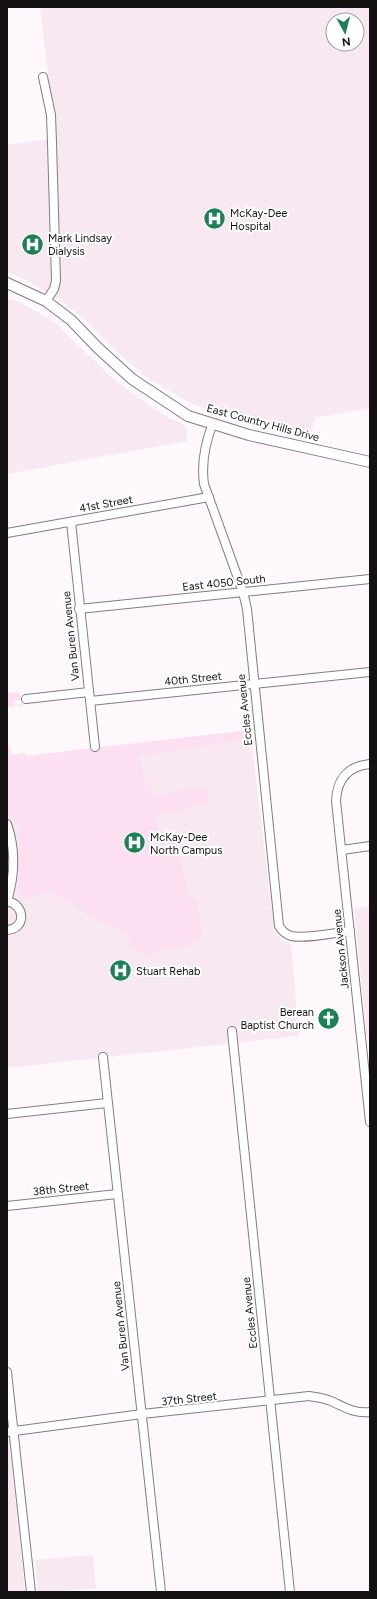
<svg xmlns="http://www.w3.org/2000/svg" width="377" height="1599" font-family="Figtree,sans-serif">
	<rect width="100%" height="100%" fill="#fef8fc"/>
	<g fill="#f7e8f1" fill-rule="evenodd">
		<path d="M40,7H370V408L315,418L311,437L194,405L149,379L119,354L83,318L60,300L26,280L7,272V145L56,138ZM333,20H357V44H333Z"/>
		<polygon points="7,298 21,303 53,321 112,378 139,398 165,416 186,426 187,441 7,474"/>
		<polygon points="250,730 274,928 278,936 283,941 291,943 299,1036 7,1068 7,758"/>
		<polygon points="370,906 370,1038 367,1038 354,908"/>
		<polygon points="7,1438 9,1441 25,1592 7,1592"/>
		<polygon points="93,1555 96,1588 53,1592 38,1592 35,1560"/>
	</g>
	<g fill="#fce0f1">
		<polygon points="19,692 22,700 13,701 14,705 22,704 23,706 7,706 7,693"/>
		<path d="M250,730L251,739L139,756L146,784L150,783L154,796L188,789L190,790L206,788L210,803L155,816L160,835L174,832L189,897L196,901L202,931L198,942L144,955L129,947V934C123,927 118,927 109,927L55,894C50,894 47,892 42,893C30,896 28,904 17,891L20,855L18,837L19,833L18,825L14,823L7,808V745L8,746H10L11,755L25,753L26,756Z"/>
	</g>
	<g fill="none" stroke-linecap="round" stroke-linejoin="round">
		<defs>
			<g id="minor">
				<polyline points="43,77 51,115 52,143 56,281 54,289 46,301"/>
				<path d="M213,423C205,443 201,462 204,484L243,592L247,609L279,926C282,931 285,934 291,936C308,939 333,933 350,931"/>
				<polyline points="71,522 95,747"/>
				<polyline points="7,533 209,497"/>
				<polyline points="79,609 370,579"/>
				<polyline points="26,699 89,692"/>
				<polyline points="90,701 370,672"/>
				<path d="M370,764C348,766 337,779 336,801L370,1122"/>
				<path d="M7,824C16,850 15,875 7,901"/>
				<polyline points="342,850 370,846"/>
				<path d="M7,901C26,905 26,929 7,930"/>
				<polyline points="232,1031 290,1592"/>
				<polyline points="103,1057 161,1592"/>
				<polyline points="7,1114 107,1103"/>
				<polyline points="7,1206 117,1194"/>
				<polyline points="7,1372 31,1592"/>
				<path d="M7,1432L142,1414L309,1396C316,1397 324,1398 331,1401C344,1407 355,1414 370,1412"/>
			</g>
			<polyline id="major" points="7,283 46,301 71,320 98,348 132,379 188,416 249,435 370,462"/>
		</defs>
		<use href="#minor" stroke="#837c80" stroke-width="10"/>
		<use href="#major" stroke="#837c80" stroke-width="12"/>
		<use href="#minor" stroke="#fff" stroke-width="8"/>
		<use href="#major" stroke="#fff" stroke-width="10"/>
	</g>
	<defs>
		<symbol id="hospital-disc" viewBox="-11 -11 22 22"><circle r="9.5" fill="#1f7f56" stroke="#fff"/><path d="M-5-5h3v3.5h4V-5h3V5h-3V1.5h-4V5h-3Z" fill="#fff"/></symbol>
		<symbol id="church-disc" viewBox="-11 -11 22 22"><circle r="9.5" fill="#1f7f56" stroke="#fff"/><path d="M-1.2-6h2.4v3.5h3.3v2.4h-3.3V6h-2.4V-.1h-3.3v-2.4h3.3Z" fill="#fff"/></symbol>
	</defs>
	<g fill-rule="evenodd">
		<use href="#hospital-disc" x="202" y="206" width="25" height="25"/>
		<use href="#hospital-disc" x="20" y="232" width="25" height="25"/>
		<use href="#hospital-disc" x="122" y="830" width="25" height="25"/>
		<use href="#hospital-disc" x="108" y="958" width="25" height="25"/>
		<use href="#church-disc" x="316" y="1006" width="25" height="25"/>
	</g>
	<g text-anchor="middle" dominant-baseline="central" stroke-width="4" stroke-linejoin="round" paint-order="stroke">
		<g font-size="11" fill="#141113" stroke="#fff" text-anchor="start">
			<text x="230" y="213">McKay-Dee<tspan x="230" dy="13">Hospital</tspan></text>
			<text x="48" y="238">Mark Lindsay<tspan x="48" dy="13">Dialysis</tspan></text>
			<text x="150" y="837">McKay-Dee<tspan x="150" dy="13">North Campus</tspan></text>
			<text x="136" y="971">Stuart Rehab</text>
			<text x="314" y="1012" text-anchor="end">Berean<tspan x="314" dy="13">Baptist Church</tspan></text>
		</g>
		<g font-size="11" fill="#141113" stroke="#fff">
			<text transform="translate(263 423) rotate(15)">East Country Hills Drive</text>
			<text transform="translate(106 504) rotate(-10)">41st Street</text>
			<text transform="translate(224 583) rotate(-6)">East 4050 South</text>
			<text transform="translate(71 636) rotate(-96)">Van Buren Avenue</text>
			<text transform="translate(193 679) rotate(-6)">40th Street</text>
			<text transform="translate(245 710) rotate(-96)">Eccles Avenue</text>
			<text transform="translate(341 949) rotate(-96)">Jackson Avenue</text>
			<text transform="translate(61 1189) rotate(-6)">38th Street</text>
			<text transform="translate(250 1313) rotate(-96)">Eccles Avenue</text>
			<text transform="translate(121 1326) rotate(-96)">Van Buren Avenue</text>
			<text transform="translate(189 1399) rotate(-6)">37th Street</text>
		</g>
	</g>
	<rect width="377" height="1599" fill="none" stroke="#141113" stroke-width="16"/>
	<g transform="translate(345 32) rotate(173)"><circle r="19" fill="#ffffff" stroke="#a1a0a1"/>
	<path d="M0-3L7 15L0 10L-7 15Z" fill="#1f7f56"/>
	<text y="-6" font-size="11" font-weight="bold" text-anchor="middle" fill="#141113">N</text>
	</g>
</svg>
